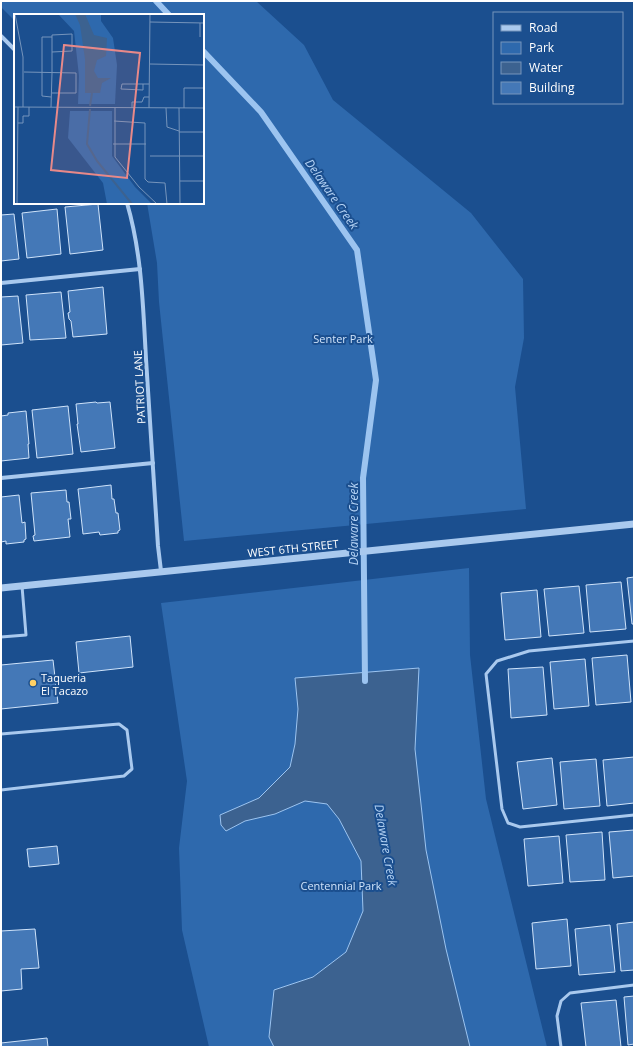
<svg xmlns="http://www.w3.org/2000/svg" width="635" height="1048" font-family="'Open Sans',sans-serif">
	<rect width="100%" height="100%" fill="#1b4f8f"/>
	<g fill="#2e69ad">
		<polygon points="1,1 256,1 304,45 333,100 471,213 523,279 524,338 515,387 526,509 184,541 159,302 157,263 147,203 203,203 203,15 15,15 15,21 1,7"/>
		<polygon points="469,568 470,655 486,799 547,1047 209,1047 182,930 179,848 187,781 161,603"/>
	</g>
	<polygon fill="#3c6290" stroke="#9cc4f0" points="419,668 415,749 426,850 446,949 470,1047 274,1047 269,1037 274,990 313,977 346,952 363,911 361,861 339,819 327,804 305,801 275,814 245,821 226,831 221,825 220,815 259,798 290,767 295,744 298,709 295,678"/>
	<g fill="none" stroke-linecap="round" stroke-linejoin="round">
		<g stroke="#9cc4f0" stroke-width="6">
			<polyline points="156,1 169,15"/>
			<polyline points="203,51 261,112 357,250 376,380 363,478 365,681"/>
		</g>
	</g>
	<g fill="#4478b7" stroke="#cfe3fa">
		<polygon points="98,204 103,250 70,254 65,207"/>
		<polygon points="57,209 61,254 27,258 22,213"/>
		<polygon points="14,214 19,259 1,261 1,215"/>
		<polygon points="103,287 107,334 73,337 71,321 69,319 68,313 70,312 68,291"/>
		<polygon points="61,292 66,338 30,340 26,295"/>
		<polygon points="18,296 23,343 1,345 1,297"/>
		<polygon points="96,402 97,403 110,402 115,448 81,452 77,424 78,424 76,404"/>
		<polygon points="68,406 73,454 37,458 32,410"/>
		<polygon points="26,411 29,444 28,444 29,458 1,461 1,416 8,415 8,413"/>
		<polygon points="111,485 112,499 114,499 116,513 118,513 120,530 118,531 118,533 100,535 99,532 83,534 78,489"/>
		<polygon points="66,490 67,502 69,502 71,519 68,519 70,537 34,541 33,536 35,535 31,493"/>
		<polygon points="19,495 22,523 25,522 26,539 24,540 24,542 6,544 6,541 1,542 1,497"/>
		<polygon points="634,577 634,624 632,624 627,578"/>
		<polygon points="621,582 626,629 590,632 586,585"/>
		<polygon points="579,586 584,633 549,636 544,589"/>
		<polygon points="537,590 541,637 505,640 501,593"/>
		<polygon points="130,636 133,667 79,673 76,642"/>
		<polygon points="627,655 631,702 596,705 592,658"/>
		<polygon points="585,659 589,706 554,709 550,662"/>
		<polygon points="53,660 58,703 1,709 1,665"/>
		<polygon points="543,667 547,715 511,718 508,669"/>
		<polygon points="634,757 634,803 607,806 603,760"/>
		<polygon points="552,758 557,805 523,809 517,762"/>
		<polygon points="596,759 600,806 564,809 560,762"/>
		<polygon points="634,830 634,876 613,878 609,832"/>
		<polygon points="602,832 605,880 570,882 566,835"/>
		<polygon points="559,836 563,883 528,886 524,839"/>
		<polygon points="57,846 59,864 29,867 27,849"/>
		<polygon points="567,919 571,966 536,969 532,923"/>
		<polygon points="634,922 634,970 621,971 617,924"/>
		<polygon points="610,925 615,972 579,975 575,929"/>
		<polygon points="35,929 39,968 21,969 22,989 1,991 1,931"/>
		<polygon points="634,996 634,1044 628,1045 624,997"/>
		<polygon points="616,1000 621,1047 586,1047 581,1003"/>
		<polygon points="47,1038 48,1047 1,1047 1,1043"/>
	</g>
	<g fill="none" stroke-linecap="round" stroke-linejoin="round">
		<g stroke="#a9c9ee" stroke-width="3">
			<polyline points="1,637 26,635 22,586"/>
			<polyline points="634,641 529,651 497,661 486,674 502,809 508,823 520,827 634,815"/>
			<polyline points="1,734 119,724 127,730 132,769 124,776 1,790"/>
			<polyline points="561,1047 557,1016 561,1001 570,993 634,985"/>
		</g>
		<g stroke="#a9c9ee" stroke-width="4">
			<polyline points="1,36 15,50"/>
			<path d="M127,203C142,254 143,307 146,359C150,421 154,484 158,546L161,571"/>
			<polyline points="1,283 140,269"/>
			<polyline points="1,478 153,463"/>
		</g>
		<polyline stroke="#a9c9ee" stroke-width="7" points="1,588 634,524"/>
	</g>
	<circle fill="#ffd166" stroke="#1b4f8f" stroke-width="1.5" cx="33" cy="683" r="4"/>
	<g text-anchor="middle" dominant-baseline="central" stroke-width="4" stroke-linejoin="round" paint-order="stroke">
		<g font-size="11" fill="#cfe3fa" stroke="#1b4f8f">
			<text x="343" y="338">Senter Park</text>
			<text x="341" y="885">Centennial Park</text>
		</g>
		<g font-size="11" fill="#fff" stroke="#1b4f8f">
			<text transform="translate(139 387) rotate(-93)">PATRIOT LANE</text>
			<text transform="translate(293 548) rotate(-6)">WEST 6TH STREET</text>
		</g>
		<g font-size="11" fill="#fff" stroke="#1b4f8f" text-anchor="start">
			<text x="41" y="677">Taqueria<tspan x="41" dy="13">El Tacazo</tspan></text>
		</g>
		<g font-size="12" font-style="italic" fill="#b5d3f5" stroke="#1b4f8f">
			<text transform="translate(332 194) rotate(55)">Delaware Creek</text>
			<text transform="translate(353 524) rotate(-90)">Delaware Creek</text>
			<text transform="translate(386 845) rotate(80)">Delaware Creek</text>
		</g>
	</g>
	<g transform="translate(14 14)">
		<rect width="190" height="190" fill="#1b4f8f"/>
		<path d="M44,0H87V7L99,24L103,51L101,90H64L65,62L60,17ZM56,97H98V142L121,173L138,190H93L89,169L54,124Z" fill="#2e69ad"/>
		<path d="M61,0H71L80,21L93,24L92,42L83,46L80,57L84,64H97L88,69L86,79H71V45L66,11Z" fill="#3c6290"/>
		<path fill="none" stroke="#3c6290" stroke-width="2" d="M76,92L78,79M76,95L73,130L83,147L118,190"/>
		<path fill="none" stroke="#7695bc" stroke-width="1" d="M1,0L9,43V93M136,8L190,9M186,23V9M136,50L190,51M10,58L62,59V79H38M129,70V76L107,75L108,70H135M37,83L28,82V23H38M0,93L190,94M37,93L38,59V21L58,20V37L38,38M101,94V143L125,173L143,190M118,94V88H128L130,83H135M135,94L136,0M152,94L153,113L165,117M165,94L166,190M170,94V74H190M100,107L131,109V165L134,168L151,169L153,190M4,109H9V102H15V93M165,118H190M99,130H132M136,142H190M166,167H190M3,190L4,93"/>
		<path fill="#e88989" fill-opacity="0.15" stroke="#e88989" stroke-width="2" d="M50,31L126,39L113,164L37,156Z"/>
		<rect width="190" height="190" fill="none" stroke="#fff" stroke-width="2"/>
	</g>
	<rect width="635" height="1048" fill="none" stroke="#ffffff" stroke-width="4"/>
	<rect x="493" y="12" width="130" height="92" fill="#1b4f8f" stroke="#7695bc"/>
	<rect x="501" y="25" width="20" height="6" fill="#a9c9ee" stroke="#7695bc"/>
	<text x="529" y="32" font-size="12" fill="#ffffff">Road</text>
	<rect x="501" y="42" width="20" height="12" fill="#2e69ad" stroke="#7695bc"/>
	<text x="529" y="52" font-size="12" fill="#ffffff">Park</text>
	<rect x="501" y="62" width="20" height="12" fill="#3c6290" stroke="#7695bc"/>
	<text x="529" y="72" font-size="12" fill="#ffffff">Water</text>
	<rect x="501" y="82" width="20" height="12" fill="#4478b7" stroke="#7695bc"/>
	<text x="529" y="92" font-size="12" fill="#ffffff">Building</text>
</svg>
